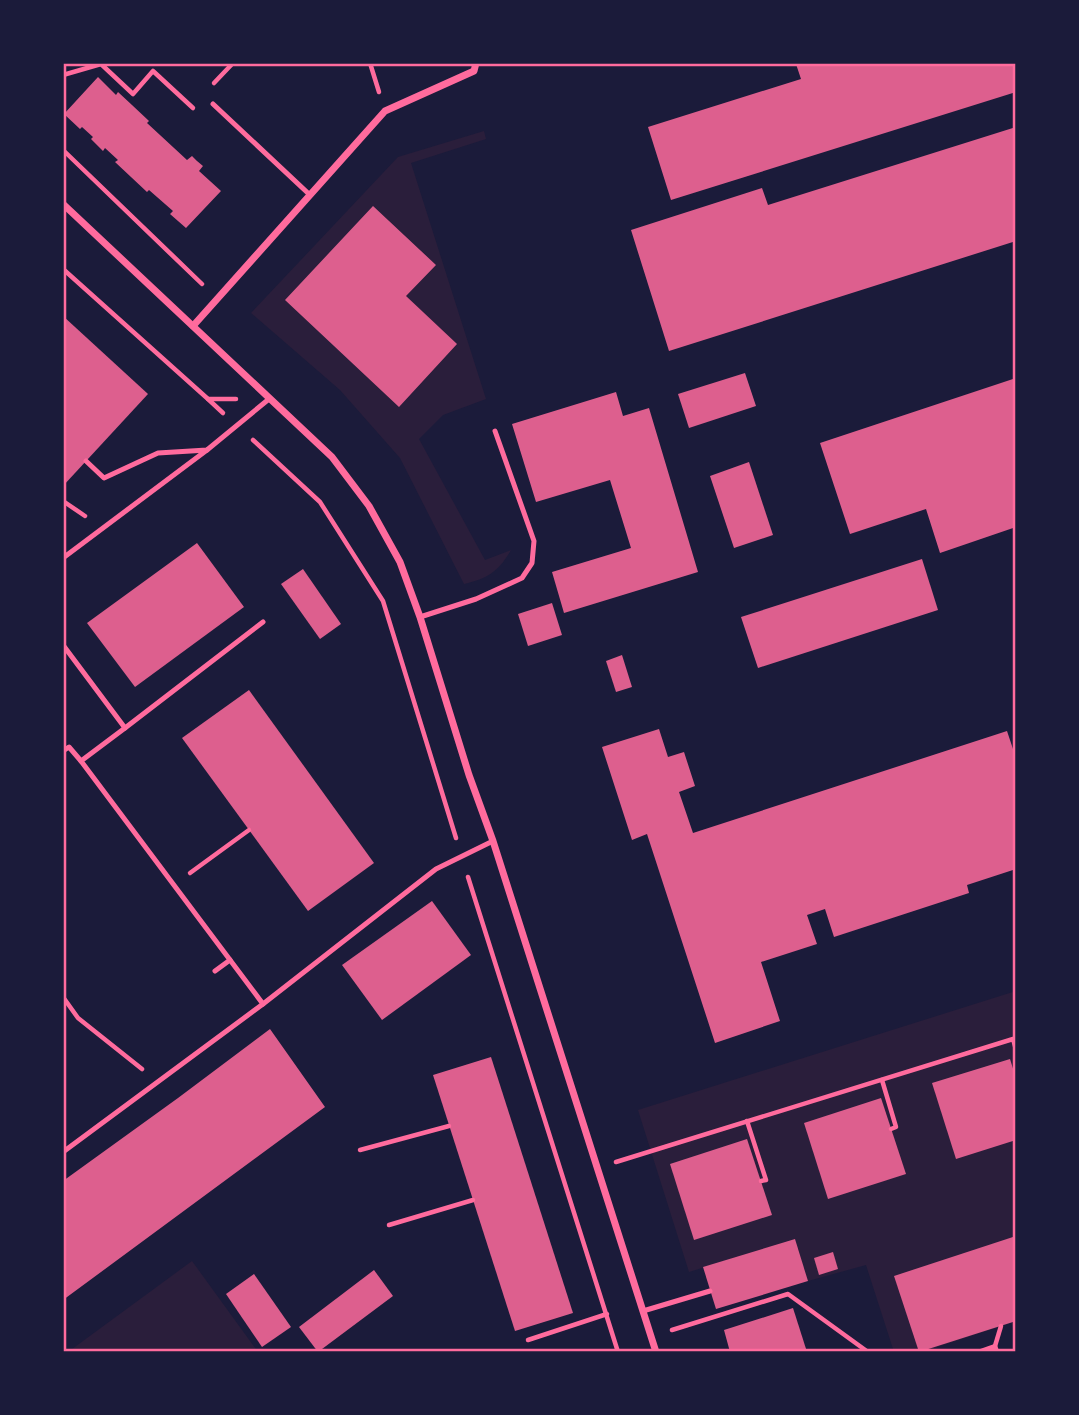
<svg xmlns="http://www.w3.org/2000/svg" width="1079" height="1415" font-family="Jost,sans-serif">
	<rect width="100%" height="100%" fill="#1b1b3a"/>
	<g fill="#2a1e3b">
		<path d="M484,131L486,139L411,163L486,399L443,415L419,439L485,560L511,550C498,572 488,578 464,584L400,458L340,390L251,313L398,157Z"/>
		<polygon points="1016,991 1016,1336 1011,1323 922,1352 894,1352 866,1265 808,1281 795,1239 689,1272 638,1110"/>
		<polygon points="192,1261 258,1352 68,1352"/>
	</g>
	<g fill="#dd5f8e">
		<polygon points="799,63 1016,63 1016,92 671,200 648,127 801,79 796,64"/>
		<polygon points="98,77 116,95 118,92 132,105 149,121 147,123 187,160 192,156 197,161 203,166 199,171 221,191 186,228 170,214 173,211 149,190 147,192 115,162 118,160 105,148 103,151 91,139 93,137 82,127 80,129 64,114"/>
		<polygon points="1016,127 1016,241 669,351 631,230 762,188 768,205"/>
		<polygon points="373,206 436,265 406,296 457,344 399,407 285,300"/>
		<polygon points="63,316 148,394 63,486"/>
		<polygon points="745,373 756,406 689,428 678,394"/>
		<polygon points="1016,378 1016,527 940,553 926,509 850,534 820,443"/>
		<polygon points="616,392 623,416 649,408 698,572 564,613 552,572 631,548 610,480 536,502 512,424"/>
		<polygon points="749,462 773,535 734,548 710,476"/>
		<polygon points="197,543 244,607 135,687 87,623"/>
		<polygon points="922,559 938,610 758,668 741,617"/>
		<polygon points="303,569 341,624 320,639 281,584"/>
		<polygon points="552,603 562,635 528,646 518,614"/>
		<polygon points="622,655 632,687 616,692 606,661"/>
		<polygon points="249,690 374,863 308,911 182,738"/>
		<polygon points="659,729 668,757 684,752 695,786 679,792 693,833 1007,731 1016,758 1016,869 967,885 969,893 834,937 825,909 807,915 817,944 761,962 780,1021 715,1043 647,834 632,840 602,747"/>
		<polygon points="432,901 471,955 382,1020 342,965"/>
		<polygon points="270,1029 325,1107 63,1300 63,1181 178,1098"/>
		<polygon points="491,1057 573,1313 515,1331 433,1075"/>
		<polygon points="1010,1059 1016,1078 1016,1140 956,1159 932,1083"/>
		<polygon points="881,1098 906,1174 828,1199 804,1123"/>
		<polygon points="747,1139 772,1215 694,1240 670,1164"/>
		<polygon points="1016,1236 1016,1321 919,1352 894,1276"/>
		<polygon points="795,1239 808,1281 716,1309 703,1267"/>
		<polygon points="833,1252 838,1269 819,1275 814,1258"/>
		<polygon points="374,1270 393,1296 318,1352 299,1327"/>
		<polygon points="254,1274 291,1327 262,1347 226,1294"/>
		<polygon points="793,1308 807,1352 730,1352 724,1330"/>
	</g>
	<g fill="none" stroke-linecap="round" stroke-linejoin="round">
		<g stroke="#ff6b9d" stroke-width="4.5">
			<polyline points="370,63 379,92"/>
			<polyline points="63,75 101,64 133,94 153,71 193,108"/>
			<polyline points="214,83 233,63"/>
			<polyline points="63,150 202,284"/>
			<polyline points="63,269 208,399 236,399"/>
			<polyline points="208,399 223,413"/>
			<polyline points="253,440 320,502 383,601 456,838"/>
			<polyline points="63,501 85,516"/>
			<polyline points="190,873 249,830"/>
			<polyline points="468,877 618,1352"/>
			<polyline points="63,997 78,1018 142,1069"/>
			<polyline points="882,1080 896,1127 891,1129"/>
			<polyline points="747,1121 766,1180 761,1181"/>
			<polyline points="360,1150 449,1126"/>
			<polyline points="616,1162 1013,1039 1016,1050"/>
			<polyline points="389,1225 473,1200"/>
			<polyline points="672,1330 788,1294 868,1352"/>
			<polyline points="528,1340 607,1314"/>
			<polyline points="995,1346 1001,1326"/>
			<polyline points="978,1352 995,1346 997,1352"/>
		</g>
		<g stroke="#ff6b9d" stroke-width="5">
			<polyline points="213,104 310,195"/>
			<polyline points="86,461 104,478 158,453 207,450 269,399"/>
			<polyline points="63,558 207,450"/>
			<polyline points="420,617 476,599 522,578 532,563 534,541 495,431"/>
			<polyline points="63,645 125,728 81,761 263,1004"/>
			<polyline points="125,728 263,622"/>
			<polyline points="63,751 69,747 81,761"/>
			<polyline points="215,971 230,960"/>
			<polyline points="63,1152 263,1004 436,869 493,841"/>
			<polyline points="643,1311 710,1291"/>
		</g>
		<g stroke="#ff6b9d" stroke-width="7">
			<polyline points="63,204 332,457 369,506 400,562 420,617 469,775 493,841 656,1352"/>
			<polyline points="193,326 385,111 474,71 476,63"/>
		</g>
	</g>
	<rect width="1079" height="1415" fill="none" stroke="#1b1b3a" stroke-width="130"/>
	<rect x="65" y="65" width="949" height="1285" fill="none" stroke="#ff6b9d" stroke-width="2.5"/>
</svg>
